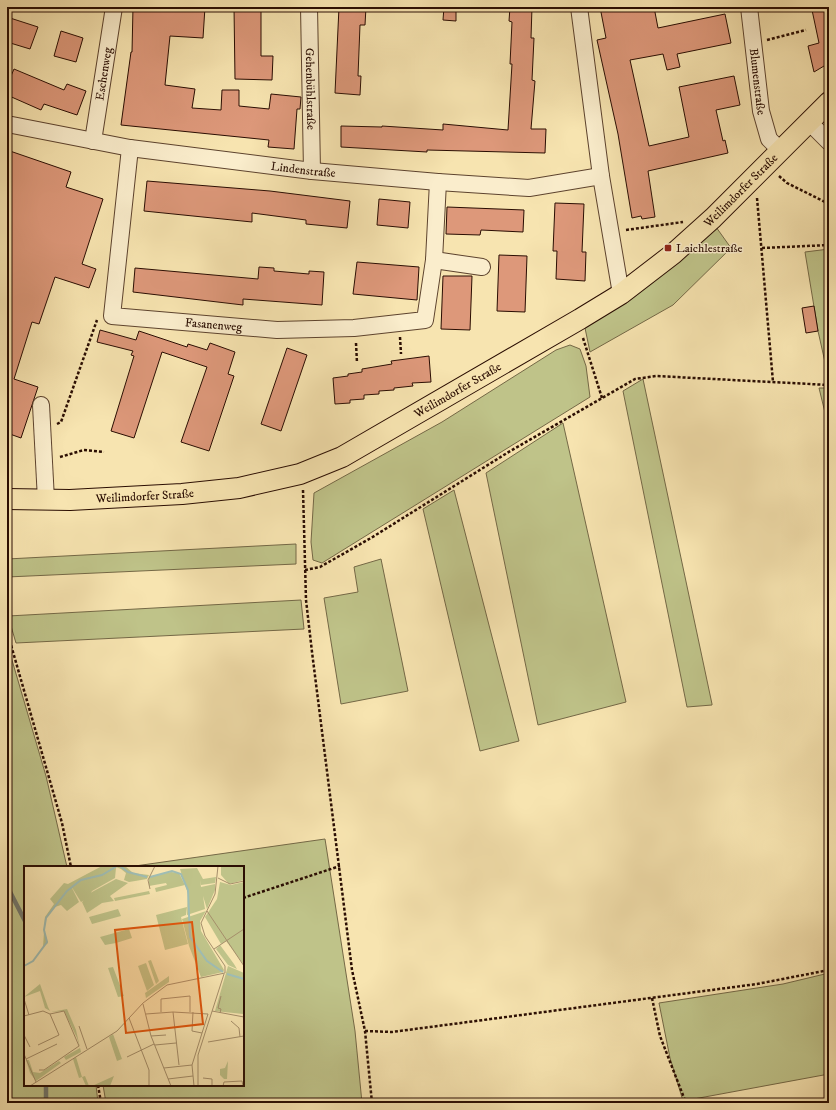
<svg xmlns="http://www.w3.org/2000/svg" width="836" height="1110" font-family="'IM FELL DW Pica',serif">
	<rect width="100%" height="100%" fill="#f7e4b0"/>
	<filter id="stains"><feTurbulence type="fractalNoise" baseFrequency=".005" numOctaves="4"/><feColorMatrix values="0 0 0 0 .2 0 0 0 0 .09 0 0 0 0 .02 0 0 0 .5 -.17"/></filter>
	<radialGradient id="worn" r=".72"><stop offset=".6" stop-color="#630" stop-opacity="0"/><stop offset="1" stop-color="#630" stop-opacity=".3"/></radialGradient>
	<g fill="#bfc389" stroke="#746846">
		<polygon points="716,227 731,248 673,305 590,352 585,328 626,302"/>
		<polygon points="829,249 829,380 818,331 805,252"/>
		<polygon points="570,345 580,349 586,366 590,397 322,563 313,560 311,542 314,493 442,422 556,350"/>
		<polygon points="643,379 712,704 712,705 687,707 623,391"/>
		<polygon points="819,388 829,388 829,429"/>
		<polygon points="563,423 626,702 538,725 486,473"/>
		<polygon points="454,490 519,741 480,751 423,509"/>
		<polygon points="296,544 296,564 7,577 7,559"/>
		<polygon points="381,559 408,691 341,704 324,598 358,592 354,567"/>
		<polygon points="301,600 304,629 16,643 8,616"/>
		<polygon points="7,643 46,776 67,867 25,867 25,1085 96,1085 98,1103 7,1103"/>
		<polygon points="325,839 355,1031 362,1103 106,1103 103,1085 243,1085 243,867 128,867"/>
		<polygon points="829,973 829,1074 683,1101 670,1058 659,1003 783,984"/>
	</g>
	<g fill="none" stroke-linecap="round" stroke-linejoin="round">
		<g stroke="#70776d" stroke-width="4.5">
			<polyline points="7,886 25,921"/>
			<polyline points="46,1085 46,1103"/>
		</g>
	</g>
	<g fill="#dd987a" stroke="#2a0d02">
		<polygon points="133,7 205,7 203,38 170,36 165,85 195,89 192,108 221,110 222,90 239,90 239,106 269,109 271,94 301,97 300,109 297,109 294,149 268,147 269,140 121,125 131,52 132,52"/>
		<polygon points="234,7 261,7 261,56 273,56 272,80 235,79"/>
		<polygon points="339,7 366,7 365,25 360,25 358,76 361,76 360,95 335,93"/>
		<polygon points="444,7 456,7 456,21 443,20"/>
		<polygon points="510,7 532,7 531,38 534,38 532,80 535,81 531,129 546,129 545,153 427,150 427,152 341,147 341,126 382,127 382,126 443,130 443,124 508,130 512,64 510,64 512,22 509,21"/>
		<polygon points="600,7 654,7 658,28 725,14 731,43 677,54 680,67 667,70 663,54 630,60 649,146 689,137 679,87 734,76 740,105 716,110 723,141 725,140 728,153 648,171 655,217 642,219 641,216 632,218 618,134 597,40 606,38"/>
		<polygon points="829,7 829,63 814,72 808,46 819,43 812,10"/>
		<polygon points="7,17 38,27 30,49 7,42"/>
		<polygon points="61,31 83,38 76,62 54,56"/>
		<polygon points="14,69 64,90 67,84 86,91 77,115 44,104 41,110 7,95 7,74 11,76"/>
		<polygon points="7,150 71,172 66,187 103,199 82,264 96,269 89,288 55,277 39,324 32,322 14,379 38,387 21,438 7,433"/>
		<polygon points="147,181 270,191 350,201 347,228 306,224 306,220 252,213 252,222 144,211"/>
		<polygon points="379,199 410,202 408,228 377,225"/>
		<polygon points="555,203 584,204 582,252 586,252 585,281 556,279 557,251 553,251"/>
		<polygon points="447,207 524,210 523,232 481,230 480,235 446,234"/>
		<polygon points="499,255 527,256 525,312 497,311"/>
		<polygon points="357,262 419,267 417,300 353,294"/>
		<polygon points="259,267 274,268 274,271 309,274 309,271 324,272 322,305 243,299 243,305 133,292 135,268 258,279"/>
		<polygon points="443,276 472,276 470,330 441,329"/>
		<polygon points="814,306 818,331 806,333 802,308"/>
		<polygon points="100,330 136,340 139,331 187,347 188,344 207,350 210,343 235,352 228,374 234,376 209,451 181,442 207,367 162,352 134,438 111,431 134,356 131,355 133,351 97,342"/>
		<polygon points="287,348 307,355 281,431 261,424"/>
		<polygon points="429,356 431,382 412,383 413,386 394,388 394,390 379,391 379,394 364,395 364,399 350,400 350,403 335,404 333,378 348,376 348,374 362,372 362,369 392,364 391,361"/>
	</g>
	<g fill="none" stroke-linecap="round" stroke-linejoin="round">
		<defs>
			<g id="minor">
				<path id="s1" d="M309,7L312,171"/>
				<polyline points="579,7 601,176 621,294"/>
				<path id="s2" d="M749,7L761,111L769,139L780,150"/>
				<polyline points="809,122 829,142"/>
				<path id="s3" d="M7,124L130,148L312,171L438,182L529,188L601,176"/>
				<path id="s4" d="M93,141L114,7"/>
				<path id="s5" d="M130,148L112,316L277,330L354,328L425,320L434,260L438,182"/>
				<polyline points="434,260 482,267"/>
				<polyline points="41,405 46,500"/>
			</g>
			<g id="major">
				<path id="s6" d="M7,499L70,500L182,494L239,488L300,474L342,457L580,319L621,294L673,254L713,218L829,102"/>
			</g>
		</defs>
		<use href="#minor" stroke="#5d432e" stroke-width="18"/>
		<use href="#major" stroke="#2a0d02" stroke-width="22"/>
		<g stroke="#2a0d02" stroke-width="2.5" stroke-dasharray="3 2" stroke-linecap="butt">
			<polyline points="767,40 806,30"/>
			<polyline points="779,176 787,183 829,204"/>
			<polyline points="757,198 773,382"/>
			<polyline points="626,230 683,222"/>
			<polyline points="762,248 829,245"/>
			<polyline points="400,337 401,354"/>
			<polyline points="583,338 602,398"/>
			<polyline points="356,343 357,363"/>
			<polyline points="57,424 61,422 97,320"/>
			<polyline points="60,457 84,450 104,452"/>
			<polyline points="303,490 306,600 312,652 352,970 365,1031 372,1103"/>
			<polyline points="305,570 320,567 371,538 507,453 635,379 656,376 829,385"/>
			<polyline points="7,631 62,823 71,867"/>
			<polyline points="243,898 340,866"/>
			<polyline points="652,998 660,1036 686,1103"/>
			<polyline points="365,1031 392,1032 757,984 829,970"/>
			<polyline points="98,1085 101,1103"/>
		</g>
		<use href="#minor" stroke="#faedcc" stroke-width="16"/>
		<use href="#major" stroke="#f7e4b0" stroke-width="20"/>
	</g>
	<rect fill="#8f2418" stroke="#faedcc" stroke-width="1.5" x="664" y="244" width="8" height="8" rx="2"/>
	<g text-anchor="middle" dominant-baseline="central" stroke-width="3" stroke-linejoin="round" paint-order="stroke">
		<g font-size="12" fill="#2a0d02" stroke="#faedcc">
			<text stroke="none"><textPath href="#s4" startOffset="68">Eschenweg</textPath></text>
			<text stroke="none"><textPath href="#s2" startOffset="75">Blumenstraße</textPath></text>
			<text stroke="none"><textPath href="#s1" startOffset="82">Gehenbühlstraße</textPath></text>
			<text stroke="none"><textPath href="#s3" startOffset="300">Lindenstraße</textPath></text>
			<text stroke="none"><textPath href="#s6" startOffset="822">Weilimdorfer Straße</textPath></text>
			<text stroke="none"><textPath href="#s5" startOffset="271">Fasanenweg</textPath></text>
			<text stroke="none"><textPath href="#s6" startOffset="474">Weilimdorfer Straße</textPath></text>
			<text stroke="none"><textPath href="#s6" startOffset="138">Weilimdorfer Straße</textPath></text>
		</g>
		<g font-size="12" fill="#2a0d02" stroke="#faedcc" text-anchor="start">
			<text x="676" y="248">Laichlestraße</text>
		</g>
	</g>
	<g transform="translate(24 866)">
		<rect width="220" height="220" fill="#f7e4b0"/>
		<path d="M78,0H101L109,7L125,9L123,13L105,16L100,14L102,7L97,3L92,1L87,3L92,2L91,12L68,25L65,31L57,36L47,20L55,36L43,45L37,39L31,41L22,52L20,64L24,77L19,81L21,51L30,38L26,33L40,17L44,18ZM197,0H220V14L205,18L197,9ZM173,2L179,13L192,11L191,17L177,19L176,14L177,21L191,18V24L183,43L179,30L181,43L163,49L164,28L156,3ZM147,6L155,7L161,19L132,26L131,22L143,19L142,17L125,20V11ZM92,13L104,17L86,30L90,35L78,37L63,47L58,36L68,26ZM196,16L207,19L220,16V99L202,75L197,78L181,51L193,33ZM125,25L126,28L91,35L90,32ZM163,41L162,49L157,51L164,78L141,84L132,49ZM94,43L97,50L68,58L65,51ZM182,45L176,55L177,65L200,104L199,106L177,111L165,80L158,53ZM105,63L108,72L92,77L81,79L76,71ZM196,79L210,98L213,103L204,99L192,83ZM127,94L135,115L132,118L124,95ZM122,97L130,119L123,125L114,100ZM204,100L220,107L219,148L191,145ZM89,101L100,130L94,131L84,102ZM145,110V116L122,132L121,127ZM16,118L24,141L26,145L21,142L16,125L0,131ZM43,143L52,164L57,186L42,194L40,191L56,182L53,172L40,145L27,146ZM89,168L98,193L93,195L85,171ZM52,191L58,211L61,210L65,220H62L58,211L55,212L49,193ZM2,194H5L9,206L16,207L35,195L37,197L12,215L6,207ZM204,195L203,213H200L196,209V203L201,202ZM90,210L86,220H68Z" fill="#bfc389"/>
		<path fill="none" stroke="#9fbdb4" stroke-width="2" d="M96,0L104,6L123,11M126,11L148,5L157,8L164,24L166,71L183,95L199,106M0,100L9,95L23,76L20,64L22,52L43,25L57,14L78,9L93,0M203,108L220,113"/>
		<path fill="none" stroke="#a58e6a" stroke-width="1" d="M194,12L206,18L220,15M126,23L124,14L131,0M183,45L220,100M190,83L220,63M0,133L5,149M119,138L127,170L147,220M188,145L220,151M137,146V133L166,130V146M149,146L155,199M169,146L168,165L178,167M196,147L197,143L194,142L197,130M122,148L149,146L184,148M0,150L19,145L26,148L35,169L14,179M105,152L125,204V220M207,155L215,162L216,171M55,160L63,183M0,169L6,181M127,170L142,169M184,176L220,170M131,179L152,177M0,188L12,216M103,191L130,178M2,193L33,178M140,202L168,199M15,204H20L55,180L40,145L26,148M179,212L188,213V220M144,213L169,210M6,220L93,165L119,137L143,119L201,107V100L181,70L177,57L191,28L194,0M170,220L168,199L184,148M174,220V189L200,108M199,220L200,216L218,215L219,220"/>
		<path fill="#de550c" fill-opacity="0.15" stroke="#de550c" stroke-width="2" d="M168,56L179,158L102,167L91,64Z"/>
		<rect width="220" height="220" fill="none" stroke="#2a0d02" stroke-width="2"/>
	</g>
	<rect width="836" height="1110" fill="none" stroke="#f7e4b0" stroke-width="24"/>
	<rect x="8" y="8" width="820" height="1094" fill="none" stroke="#2a0d02" stroke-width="2"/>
	<rect x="12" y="12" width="812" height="1086" fill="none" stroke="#2a0d02"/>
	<rect width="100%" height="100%" filter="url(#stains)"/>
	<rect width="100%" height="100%" fill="url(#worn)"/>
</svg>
